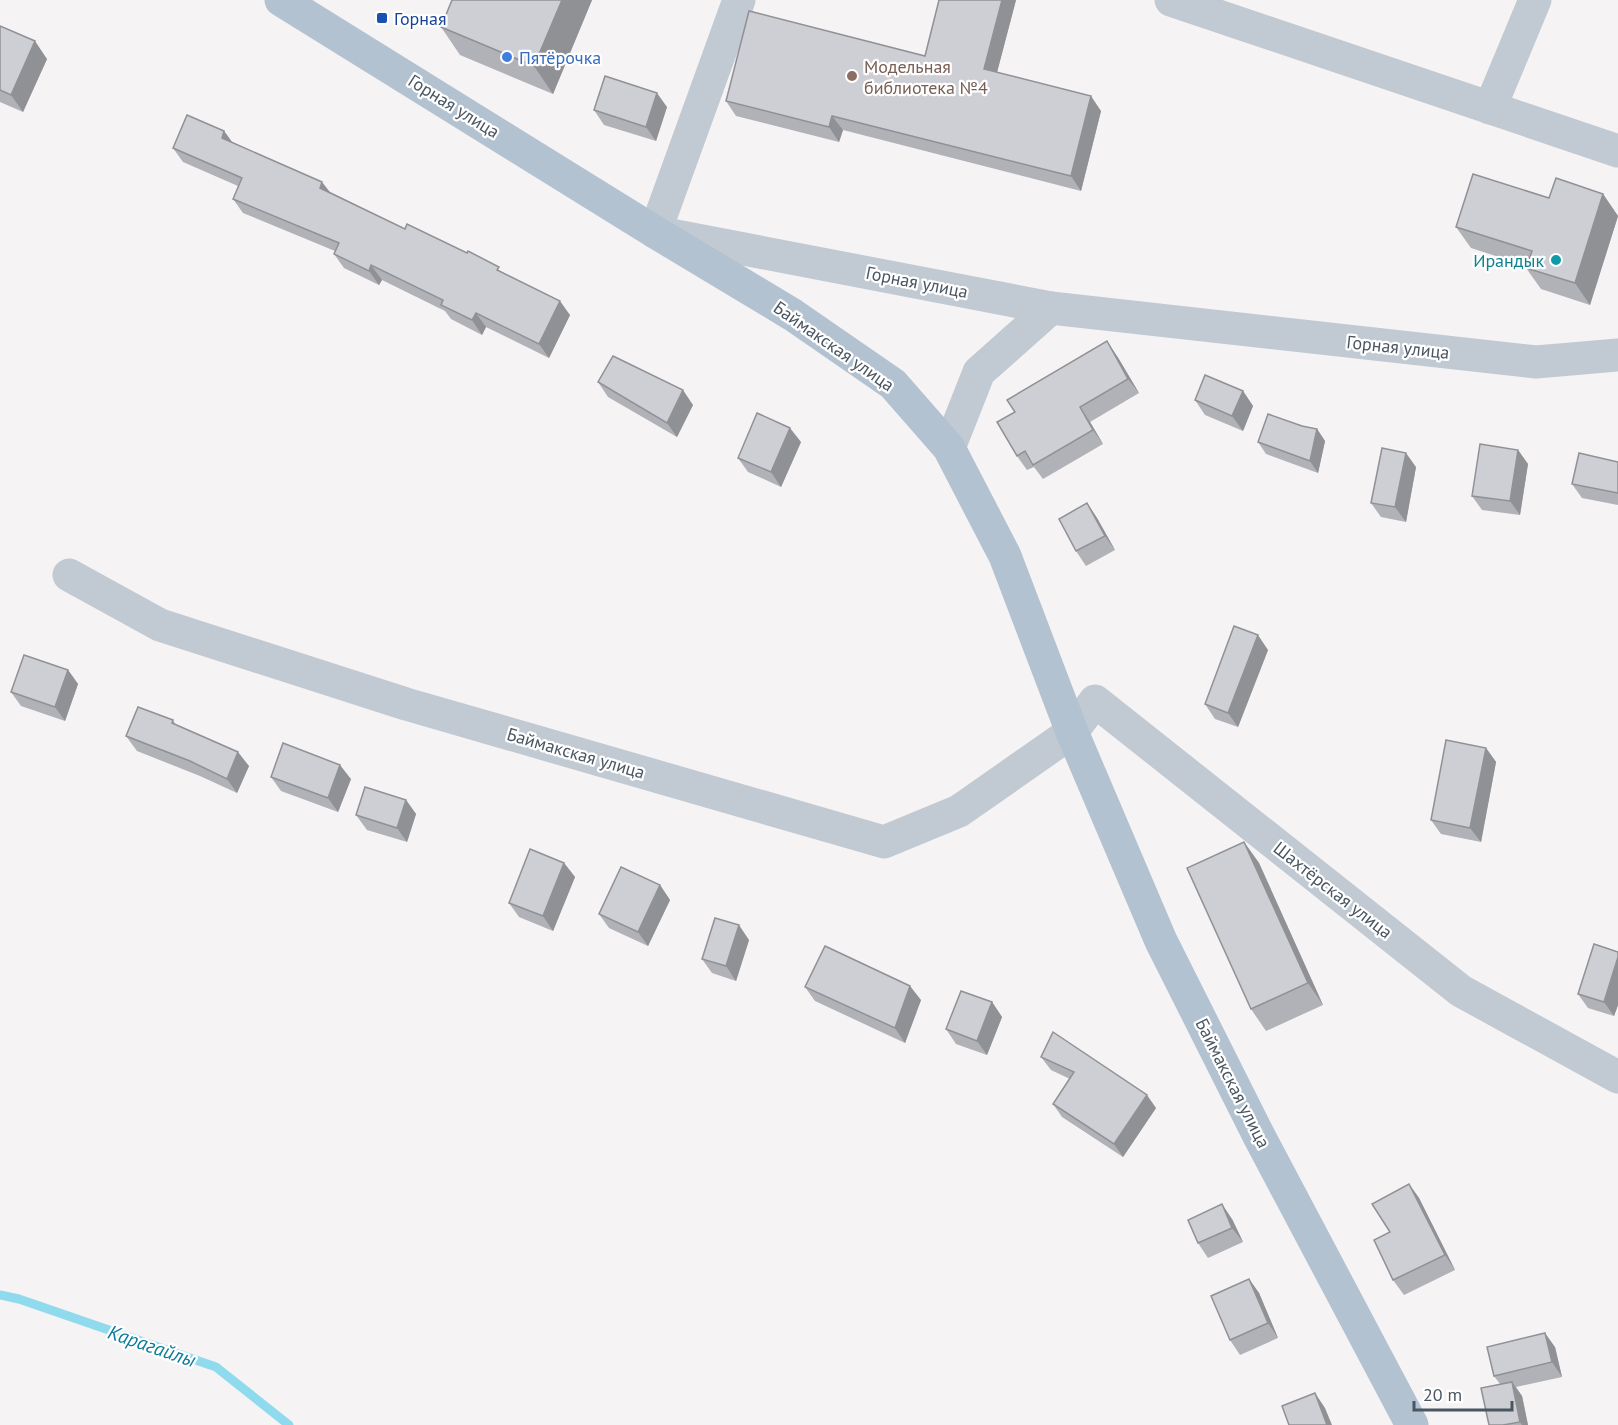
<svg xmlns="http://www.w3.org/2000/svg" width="1618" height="1425" font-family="'PT Sans',sans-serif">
	<rect width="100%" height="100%" fill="#f5f3f3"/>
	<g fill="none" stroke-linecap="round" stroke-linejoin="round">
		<polyline stroke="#90daee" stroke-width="9" points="0,1295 19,1299 216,1367 289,1425"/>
		<g stroke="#c1cad2" stroke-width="33">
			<polyline points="739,0 655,232 1051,308 1536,362 1618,355"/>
			<polyline points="1171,0 1618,151"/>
			<polyline points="1490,108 1535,0"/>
			<polyline points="949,448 979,372 1051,308"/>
			<polyline points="69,575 160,625 406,704 884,842 959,811 1072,732 1095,701 1461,991 1618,1077"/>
		</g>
		<polyline stroke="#b3c2d1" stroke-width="33" points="281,0 655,232 793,315 893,384 949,448 1005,556 1072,732 1161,941 1260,1138 1412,1425"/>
	</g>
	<g fill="#b0b2b7">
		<polygon points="592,0 553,94 460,55 441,27"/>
		<polygon points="1016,0 997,72 1101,111 1081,191 843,130 839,142 736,116 726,101 925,56"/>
		<polygon points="0,26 47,59 23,112 0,102"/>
		<polygon points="667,107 656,141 604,125 594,110"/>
		<polygon points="224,131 232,142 330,192 405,229 502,272 570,315 549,358 486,327 482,335 451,319 445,311 382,280 379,285 344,268 334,254 335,251 243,213 233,199 238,186 183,162 173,148"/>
		<polygon points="1603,194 1618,216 1590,305 1541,289 1526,268 1527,266 1471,248 1456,227 1549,198"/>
		<polygon points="1117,356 1139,393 1090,422 1103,444 1043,479 1034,467 1027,470 1017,456"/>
		<polygon points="598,382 693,405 677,437 608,397"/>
		<polygon points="1243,391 1253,406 1243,431 1205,415 1195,400"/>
		<polygon points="1302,426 1317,429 1325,441 1318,473 1266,454 1258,442"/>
		<polygon points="801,442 781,487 748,472 738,458"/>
		<polygon points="1518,450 1528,464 1520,515 1482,510 1472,496"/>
		<polygon points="1618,462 1618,505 1582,498 1572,484"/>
		<polygon points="1416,467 1406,522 1381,517 1371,503"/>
		<polygon points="1087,503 1097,518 1115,550 1086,566 1076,551"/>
		<polygon points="1268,650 1238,727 1215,719 1205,704"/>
		<polygon points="68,670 78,684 65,721 21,706 11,692"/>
		<polygon points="173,720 176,725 249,766 237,793 200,776 137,751 126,736"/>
		<polygon points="1486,748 1496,762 1481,842 1441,834 1431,820"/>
		<polygon points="271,777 351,779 338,812 281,791"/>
		<polygon points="406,800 416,814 407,842 367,830 356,815"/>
		<polygon points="1244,842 1259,863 1323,1005 1266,1031 1251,1009"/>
		<polygon points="564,863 575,877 553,931 519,917 509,903"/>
		<polygon points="660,885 670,900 648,946 609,928 599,914"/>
		<polygon points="749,940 736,981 712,973 702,959"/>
		<polygon points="1618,952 1618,1005 1614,1016 1588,1008 1578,994"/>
		<polygon points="805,987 921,1000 905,1043 815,1001"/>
		<polygon points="992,1002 1002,1017 987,1055 956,1044 946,1029"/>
		<polygon points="1041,1057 1156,1108 1123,1157 1062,1117 1053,1104 1070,1079 1051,1070"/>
		<polygon points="1409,1184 1419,1198 1455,1270 1404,1295 1393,1280 1390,1232"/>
		<polygon points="1232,1219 1243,1242 1208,1258 1198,1243"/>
		<polygon points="1249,1279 1259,1293 1278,1338 1240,1355 1230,1340"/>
		<polygon points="1555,1347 1562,1377 1516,1387 1522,1396 1528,1425 1489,1425 1500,1384 1494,1376"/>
	</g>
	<g fill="#909195">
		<polygon points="562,0 592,0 553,94 534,66"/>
		<polygon points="1002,0 1016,0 994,84 984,69"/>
		<polygon points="35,41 47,59 23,112 11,95"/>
		<polygon points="657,93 667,107 656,141 646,127"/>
		<polygon points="1091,96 1101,111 1081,191 1071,176"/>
		<polygon points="832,116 843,130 839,142 829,127"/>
		<polygon points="224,131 235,146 222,138"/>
		<polygon points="322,182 333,196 320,188"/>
		<polygon points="1603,194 1618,216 1590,305 1575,283"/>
		<polygon points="371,265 382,280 379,285 369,271"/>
		<polygon points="560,301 570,315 549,358 539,344"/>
		<polygon points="476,313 486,327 482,335 472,320"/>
		<polygon points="1107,341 1117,356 1139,393 1128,379"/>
		<polygon points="683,390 693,405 677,437 667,423"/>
		<polygon points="1243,391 1253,406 1243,431 1232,416"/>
		<polygon points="1080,407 1090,422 1103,444 1093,430"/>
		<polygon points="790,428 801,442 781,487 771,472"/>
		<polygon points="1317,429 1325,441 1318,473 1310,461"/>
		<polygon points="1518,450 1528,464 1520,515 1510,501"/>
		<polygon points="1406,453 1416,467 1406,522 1395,507"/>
		<polygon points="1087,503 1097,518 1115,550 1105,536"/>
		<polygon points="1258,635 1268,650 1238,727 1228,713"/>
		<polygon points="68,670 78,684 65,721 55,707"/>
		<polygon points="1486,748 1496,762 1481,842 1470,828"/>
		<polygon points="238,752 249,766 237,793 227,779"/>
		<polygon points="340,765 351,779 338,812 328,798"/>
		<polygon points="406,800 416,814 407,842 397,828"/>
		<polygon points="1244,842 1259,863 1323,1005 1308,983"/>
		<polygon points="564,863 575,877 553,931 543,916"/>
		<polygon points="660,885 670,900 648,946 638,932"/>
		<polygon points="739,925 749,940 736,981 726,966"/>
		<polygon points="1618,957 1618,1005 1614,1016 1604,1002"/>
		<polygon points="910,986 921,1000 905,1043 895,1028"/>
		<polygon points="992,1002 1002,1017 987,1055 977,1041"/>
		<polygon points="1147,1095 1156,1108 1123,1157 1114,1144"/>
		<polygon points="1409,1184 1419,1198 1455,1270 1445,1255"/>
		<polygon points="1222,1204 1232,1219 1243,1242 1232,1228"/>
		<polygon points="1249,1279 1259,1293 1278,1338 1268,1323"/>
		<polygon points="1545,1333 1555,1347 1562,1377 1552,1362"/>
		<polygon points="1512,1382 1522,1396 1528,1425 1522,1425 1520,1422"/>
		<polygon points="1315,1393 1325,1408 1332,1425 1327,1425"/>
	</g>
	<g fill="#cdcfd5" stroke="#909195" stroke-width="1.5">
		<polygon points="452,0 562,0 534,66 441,27"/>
		<polygon points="939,0 1002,0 984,69 1091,96 1071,176 832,116 829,127 726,101 749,11 925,56"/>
		<polygon points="0,26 35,41 11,95 0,90"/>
		<polygon points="605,76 657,93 646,127 594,110"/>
		<polygon points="187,115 224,131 222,138 322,182 320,188 405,229 407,224 467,253 468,251 499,267 497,270 560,301 539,344 476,313 472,320 441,305 443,300 371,265 369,271 334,254 339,243 233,199 242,178 173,148"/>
		<polygon points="1473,174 1549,198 1556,178 1603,194 1575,283 1526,268 1532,251 1456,227"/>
		<polygon points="1107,341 1128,379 1080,407 1093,430 1033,465 1025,451 1017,456 997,422 1015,412 1007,400"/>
		<polygon points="613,356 683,390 667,423 598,382"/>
		<polygon points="1205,375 1243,391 1232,416 1195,400"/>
		<polygon points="757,413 790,428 771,472 738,458"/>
		<polygon points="1268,414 1302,426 1317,429 1310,461 1258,442"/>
		<polygon points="1480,444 1518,450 1510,501 1472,496"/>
		<polygon points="1382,448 1406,453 1395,507 1371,503"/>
		<polygon points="1579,453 1618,462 1618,493 1572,484"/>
		<polygon points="1087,503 1105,536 1076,551 1059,519"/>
		<polygon points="1234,626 1258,635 1228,713 1205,704"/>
		<polygon points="24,655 68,670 55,707 11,692"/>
		<polygon points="138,707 173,720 172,723 238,752 227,779 190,761 126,736"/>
		<polygon points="1446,740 1486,748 1470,828 1431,820"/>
		<polygon points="283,743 340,765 328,798 271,777"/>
		<polygon points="365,787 406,800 397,828 356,815"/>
		<polygon points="1244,842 1308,983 1251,1009 1187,868"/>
		<polygon points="530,849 564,863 543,916 509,903"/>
		<polygon points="621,867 660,885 638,932 599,914"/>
		<polygon points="715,918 739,925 726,966 702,959"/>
		<polygon points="1594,944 1618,952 1618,957 1604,1002 1578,994"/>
		<polygon points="825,946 910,986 895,1028 805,987"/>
		<polygon points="961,991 992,1002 977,1041 946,1029"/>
		<polygon points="1053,1032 1147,1095 1114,1144 1053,1104 1074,1072 1041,1057"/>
		<polygon points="1409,1184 1445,1255 1393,1280 1374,1240 1390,1232 1372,1204"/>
		<polygon points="1222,1204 1232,1228 1198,1243 1188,1220"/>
		<polygon points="1249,1279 1268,1323 1230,1340 1211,1296"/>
		<polygon points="1545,1333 1552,1362 1494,1376 1487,1347"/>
		<polygon points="1512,1382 1520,1422 1503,1425 1489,1425 1481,1388"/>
		<polygon points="1315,1393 1327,1425 1289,1425 1282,1406"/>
	</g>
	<rect fill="#1a4fb4" stroke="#fff" stroke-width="2" x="376" y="12" width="12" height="12" rx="3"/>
	<circle fill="#3f7fe0" stroke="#fff" stroke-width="2" cx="507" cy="57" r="6"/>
	<circle fill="#8d6e63" stroke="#fff" stroke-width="2" cx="852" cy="76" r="6"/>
	<circle fill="#0f9aa8" stroke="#fff" stroke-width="2" cx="1556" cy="260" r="6"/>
	<g text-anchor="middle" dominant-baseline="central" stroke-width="4.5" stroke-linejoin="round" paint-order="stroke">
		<g font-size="18" fill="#164399" stroke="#fff" text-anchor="start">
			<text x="394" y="18">Горная</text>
		</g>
		<g font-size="18" fill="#366cbe" stroke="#fff" text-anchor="start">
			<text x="519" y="57">Пятёрочка</text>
		</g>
		<g font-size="18" fill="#785e54" stroke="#fff" text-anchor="start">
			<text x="864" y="66">Модельная<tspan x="864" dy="21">библиотека №4</tspan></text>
		</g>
		<g font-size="18" fill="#4a5661" stroke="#fff">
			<text transform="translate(454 106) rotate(32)">Горная улица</text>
			<text transform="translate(917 282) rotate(11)">Горная улица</text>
			<text transform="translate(834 346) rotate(35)">Баймакская улица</text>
			<text transform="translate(1398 347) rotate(6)">Горная улица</text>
			<text transform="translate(576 753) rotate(16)">Баймакская улица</text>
			<text transform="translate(1333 890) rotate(38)">Шахтёрская улица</text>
			<text transform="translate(1233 1083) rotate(63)">Баймакская улица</text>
		</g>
		<g font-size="18" fill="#0d838f" stroke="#fff" text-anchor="end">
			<text x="1544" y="260">Ирандык</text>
		</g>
		<g font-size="20" font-style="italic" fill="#0c7c9b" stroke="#fff">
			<text transform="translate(152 1346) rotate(19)">Карагайлы</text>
		</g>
	</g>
	<path d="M1414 1401v9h98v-9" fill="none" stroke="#4a5661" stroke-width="3"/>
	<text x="1423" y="1401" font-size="18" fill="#4a5661" stroke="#ffffff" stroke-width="4.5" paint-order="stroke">20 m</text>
</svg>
